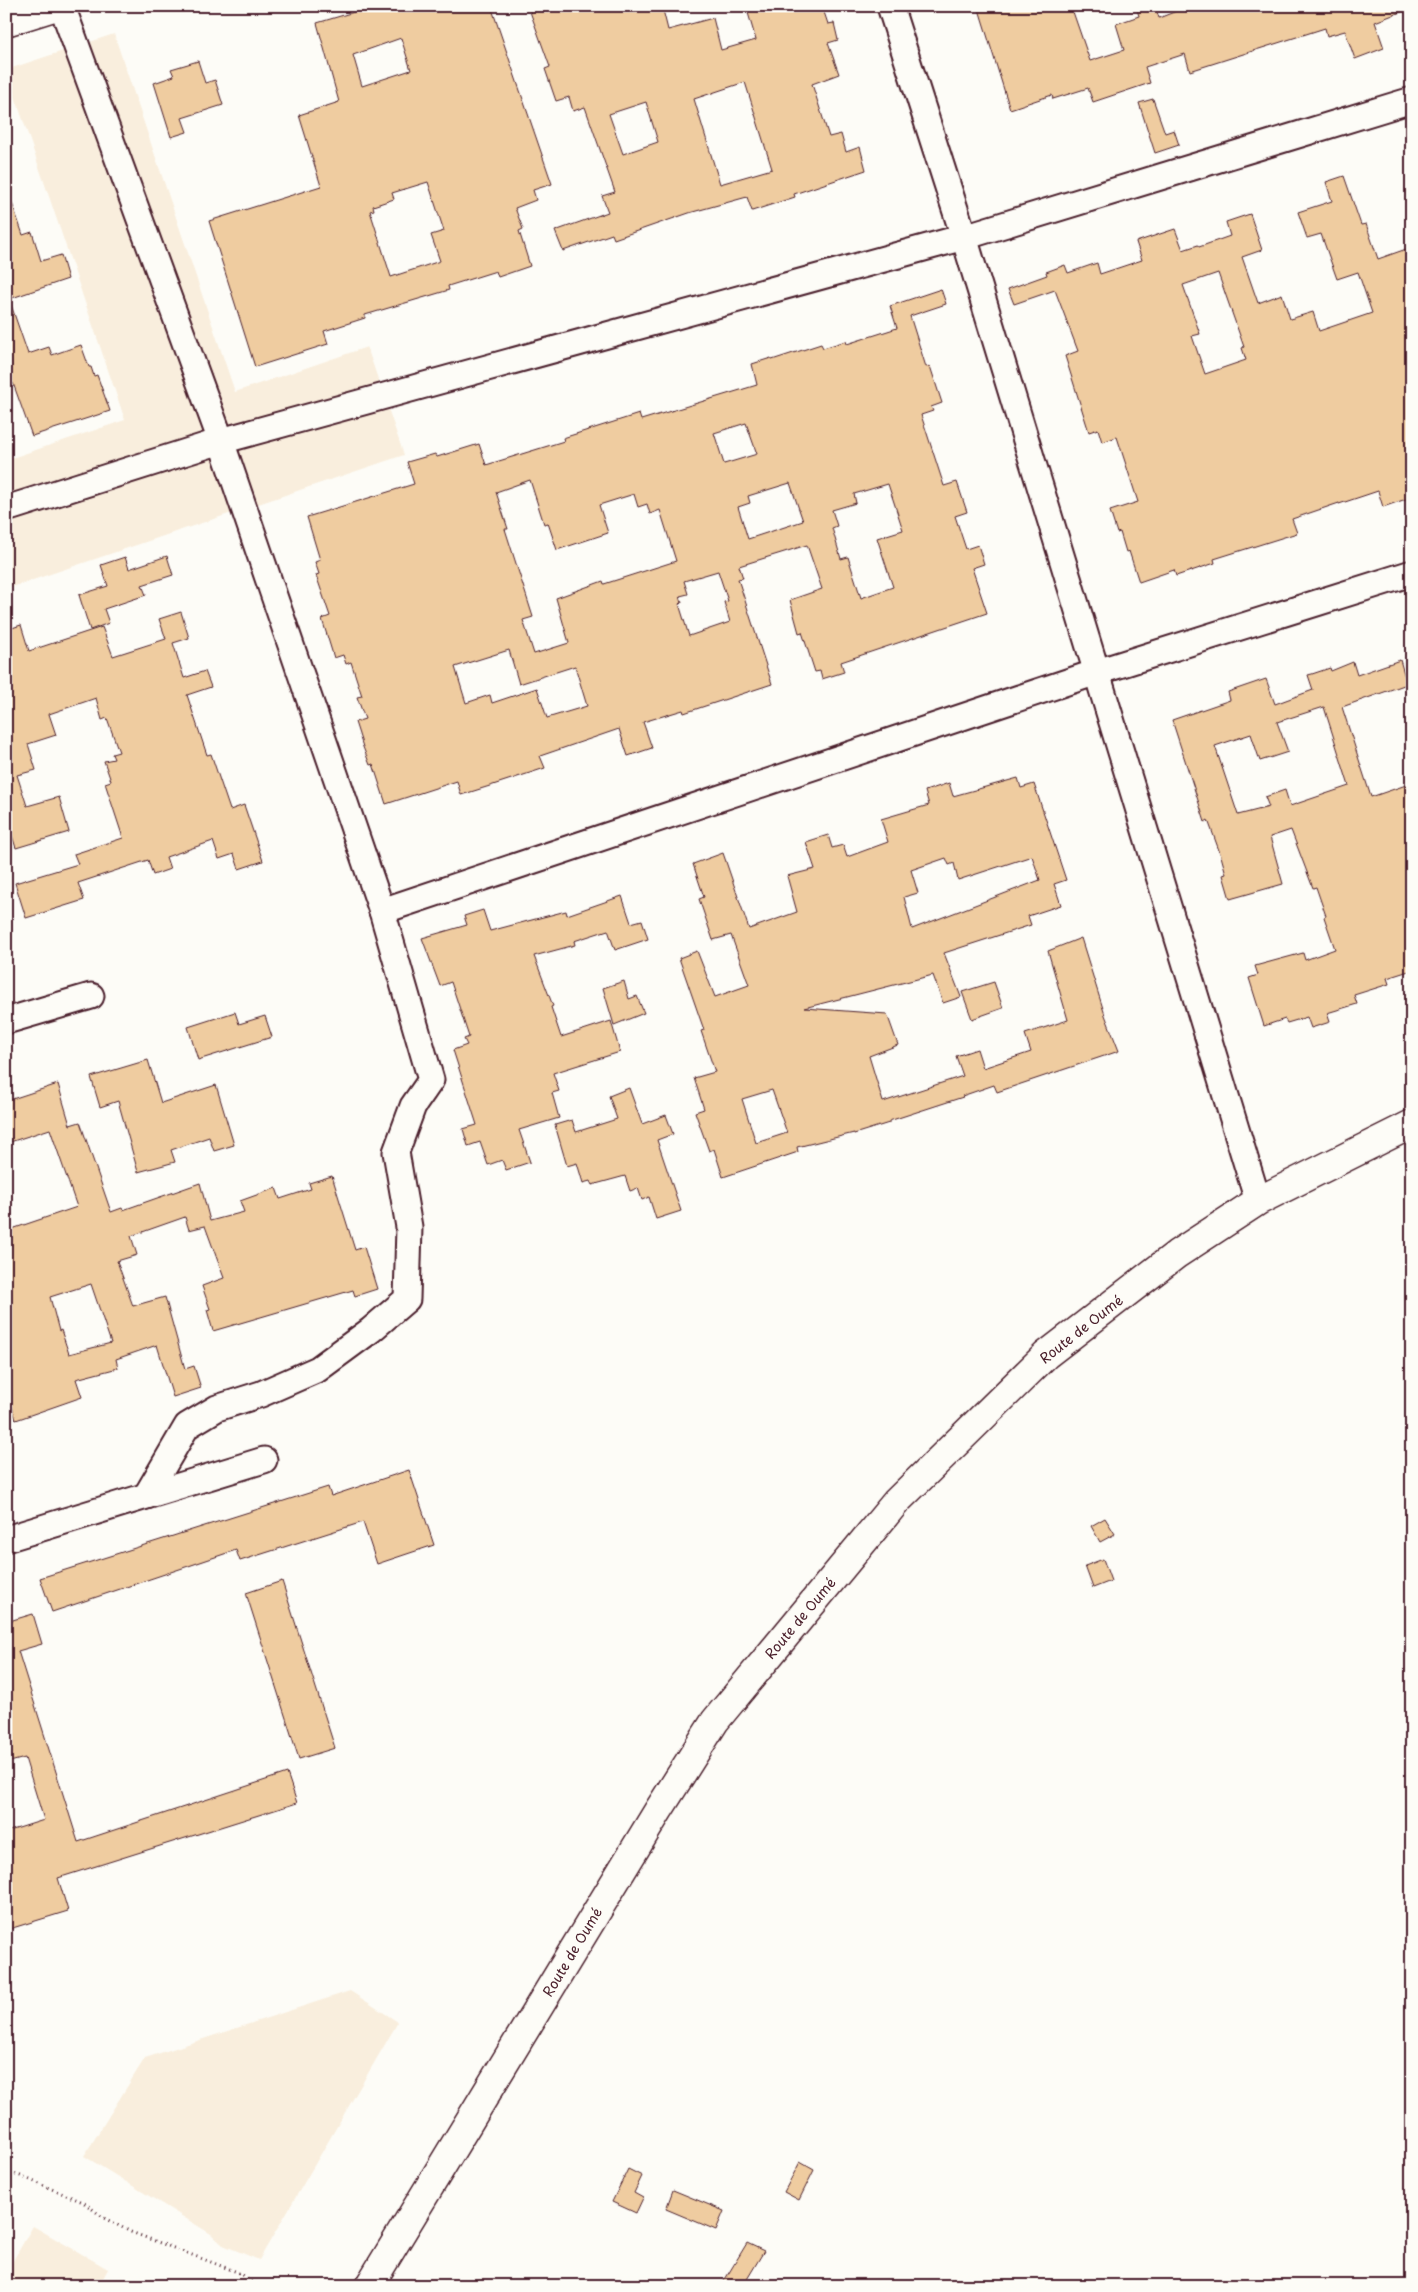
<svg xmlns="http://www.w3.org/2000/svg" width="1418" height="2292" font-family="'Playpen Sans',sans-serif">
	<rect width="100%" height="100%" fill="#fdfcf7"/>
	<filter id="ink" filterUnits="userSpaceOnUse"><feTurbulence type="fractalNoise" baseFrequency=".02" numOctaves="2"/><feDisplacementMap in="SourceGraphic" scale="10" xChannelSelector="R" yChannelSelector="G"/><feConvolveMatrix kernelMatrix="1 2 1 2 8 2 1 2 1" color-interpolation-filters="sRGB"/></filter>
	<g filter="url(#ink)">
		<g fill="#f9eedd">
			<polygon points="114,34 235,392 367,347 404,455 6,589 6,460 125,420 6,70"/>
			<polygon points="350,1991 398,2022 259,2260 223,2245 211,2234 84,2156 145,2058"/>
			<polygon points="33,2226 108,2269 99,2286 6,2286 6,2273"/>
		</g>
		<g fill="#efcca0" stroke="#4a1f2b" fill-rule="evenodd">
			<path d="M374,6H491L552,184L533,190L536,200L515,208L523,229L519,231L530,266L498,277L496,271L448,286L449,290L365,315V318L324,331L328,344L255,367L209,221L321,186L299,115L339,102L317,23ZM401,38L411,70L362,86L353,55ZM428,182L444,231L431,235L440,261L391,277L370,211L374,210L373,206L394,199L392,193Z"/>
			<path d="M528,6H662L668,30L713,18L721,50L756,40L746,6H822L828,24L834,23L838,40L828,43L839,74L812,84L829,137L841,134L846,152L860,147L866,170L794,194L795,197L752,211L747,197L689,213L614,239L612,234L563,251L555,231L608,212L602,196L615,192L585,107L573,111L569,97L556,101L545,69L550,67ZM745,82L772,169L720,184L694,99ZM646,102L658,142L623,154L609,114Z"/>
			<polygon points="978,6 1071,6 1090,61 1124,50 1116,24 1139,16 1136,6 1155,6 1159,18 1189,6 1411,6 1411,8 1375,22 1384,48 1355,59 1345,31 1327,36 1325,28 1190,71 1185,54 1145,67 1150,83 1093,102 1088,88 1053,99 1052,95 1010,109"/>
			<polygon points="198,61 205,83 215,80 223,105 182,118 187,132 171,137 154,83 174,76 171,69"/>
			<polygon points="1153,99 1165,133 1174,130 1179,145 1155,153 1139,103"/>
			<path d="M1344,176L1361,225L1366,224L1378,259L1412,247V497L1383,507L1378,491L1339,504V503L1292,519L1297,533L1214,559L1215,563L1176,576L1174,570L1139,582L1129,551L1126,552L1120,532L1117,533L1110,511L1138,502L1117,437L1102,442L1098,429L1089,432L1065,356L1078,351L1055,290L1014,304L1008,289L1047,275L1046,272L1065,265L1068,273L1097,263L1100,274L1142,260L1136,242L1175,229L1183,250L1198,245L1199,247L1230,236L1226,222L1250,214L1262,250L1242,257L1258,303L1282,294L1290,319L1313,312L1319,331L1372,313L1358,272L1337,279L1321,234L1307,238L1298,212L1332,201L1326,182ZM1218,273L1244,347L1242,348L1246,360L1205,374L1192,336L1200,334L1183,285Z"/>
			<polygon points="6,194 9,194 23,235 32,232 41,261 61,255 68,279 9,299 28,354 49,347 52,355 81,345 89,367 91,367 94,376 97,375 110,411 32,436 13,383 6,386"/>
			<path d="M941,289L946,304L910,316L926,367L930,366L942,403L931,407L933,411L921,415L944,486L957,482L967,512L955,516L966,549L978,545L984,564L972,568L987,613L841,662L844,672L822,679L820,671L815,672L802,632L799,633L790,600L822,589L807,545L739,566L743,578L738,579L772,684L684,713L683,710L643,722L652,748L628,756L619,729L540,756L545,768L493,785L461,795L457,781L386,804L373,764L370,765L363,747L355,722L365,719L357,697L362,696L351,662L346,664L343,655L334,658L322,619L330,616L316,575L319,574L315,562L320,560L307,517L414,484L407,462L435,454L437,457L479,444L486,465L564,441L563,438L639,414L641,420L757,385L752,364L771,358L772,360L821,344L823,348L846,341L847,344L897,328L890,306ZM746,423L757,454L724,464L714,433ZM530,480L544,524L548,523L557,550L608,533L599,505L634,494L638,507L647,504L650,514L660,510L676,561L604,584L603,581L556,598L569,643L534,654L523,620L533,617L505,529H508L496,492ZM790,483L803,521L748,539L738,507L750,503L748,496ZM888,484L903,530L877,538L893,587L861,598L848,557L841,559L832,528L837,526L832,510L856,503L854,494ZM718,571L728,601L724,602L730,622L689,636L679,604L682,603L680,596L688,594L684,581ZM509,650L519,684L575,666L587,706L547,718L537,688L492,703L490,695L466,703L455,667Z"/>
			<polygon points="167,556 173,575 142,585 146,595 104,609 109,623 90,630 79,595 108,586 101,565 125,557 129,569"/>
			<polygon points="181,612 189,638 173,643 184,678 205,671 211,687 187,695 207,755 211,754 230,810 244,805 263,861 239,869 234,854 219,859 213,841 166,857 170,869 153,875 148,860 78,883 84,900 26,918 15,883 78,864 74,854 123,838 105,783 111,781 104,761 114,759 112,754 119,752 107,718 102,720 96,698 49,714 56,735 28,744 36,770 17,775 27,806 59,797 69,832 16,848 6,817 6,630 21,625 29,651 102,627 113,656 166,639 159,619"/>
			<path d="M1400,660L1407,684L1342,707L1371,797L1412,783V970L1387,978L1389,984L1354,995L1357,1004L1327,1013L1330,1022L1311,1028L1307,1017L1287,1023L1285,1019L1264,1026L1249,978L1258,975L1255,966L1303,953L1305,960L1335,949L1324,917L1326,916L1316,887L1313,888L1291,830L1270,837L1283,884L1230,899L1223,875L1226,874L1221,856L1208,820L1205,822L1172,720L1230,700L1228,692L1266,679L1275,704L1313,690L1308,675L1312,674L1330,668L1331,671L1353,662L1357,675ZM1324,707L1349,786L1290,806L1285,790L1265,797L1269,807L1238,815L1215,746L1251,734L1260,761L1288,752L1277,722Z"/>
			<path d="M1018,778L1021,788L1034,784L1066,880L1054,884L1061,905L1028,916L1031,925L944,953L961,997L943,1003L933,975L804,1008L887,1014L898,1045L869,1056L883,1102L963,1076L956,1056L977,1049L983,1068L1031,1052L1025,1034L1068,1020L1048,951L1081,938L1105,1015L1119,1051L997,1092L994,1085L962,1096L963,1097L889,1121V1123L854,1134V1133L797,1147L798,1152L723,1177L714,1149L709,1151L695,1112L704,1109L694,1078L715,1072L701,1031L704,1030L679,958L697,951L715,997L749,985L731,935L713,940L699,899L704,897L693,864L723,853L749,929L797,912L787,876L815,869L806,842L828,835L832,848L843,845L847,857L888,842L881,819L929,805L925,791L949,783L953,796ZM1032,856L1040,880L912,929L904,897L918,893L911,870L946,858L949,865L954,863L958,880ZM772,1090L787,1133L756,1143L742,1099Z"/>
			<polygon points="622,896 631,923 642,920 648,939 615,950 608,930 574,941 575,945 534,956 553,1006 551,1007 561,1037 611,1021 620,1052 553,1073 559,1091 552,1093 559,1118 519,1130 530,1162 506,1170 502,1160 488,1165 480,1142 468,1146 463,1129 477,1125 453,1050 467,1045 464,1039 469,1037 451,982 440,986 422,938 467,925 464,916 483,910 490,931 566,911 567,915"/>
			<polygon points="624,981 629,999 637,996 644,1013 614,1025 603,988"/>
			<polygon points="994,982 1003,1008 972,1019 962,992"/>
			<polygon points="235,1012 239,1024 265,1016 272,1037 198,1060 188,1027"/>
			<polygon points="148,1060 161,1103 216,1085 234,1145 214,1151 209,1137 171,1150 175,1162 138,1172 118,1101 100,1107 91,1077"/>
			<path d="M58,1084L70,1125L80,1122L111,1212L122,1208L123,1210L200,1183L210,1221L244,1212L240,1201L276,1188L280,1199L311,1189L309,1183L332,1176L355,1250L364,1247L377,1289L355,1296L353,1290L213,1331L207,1310L210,1309L202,1286L224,1278L205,1226L189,1230L185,1217L131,1236L137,1255L117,1261L133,1306L165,1297L185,1369L194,1366L201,1388L173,1397L157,1345L116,1359L118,1368L76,1379L82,1397L16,1420L6,1387V1231L77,1207L50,1129L10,1142L6,1131V1101ZM91,1284L111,1343L69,1354L61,1330L59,1331L50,1297Z"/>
			<polygon points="629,1088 642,1124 666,1115 673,1134 657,1140 681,1211 656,1219 649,1197 642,1200 638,1188 630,1191 625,1176 592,1185 590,1181 583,1183 577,1163 567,1166 555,1125 572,1120 576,1132 617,1119 609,1096"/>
			<polygon points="409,1470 434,1545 377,1564 363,1522 240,1561 236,1550 52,1612 40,1578 328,1487 331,1496"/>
			<polygon points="1105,1518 1115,1534 1100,1542 1091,1526"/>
			<polygon points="1103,1559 1111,1581 1093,1588 1085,1566"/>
			<polygon points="282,1581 335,1748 299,1759 246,1593"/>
			<polygon points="33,1614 42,1644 18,1651 78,1842 287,1773 297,1803 58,1878 68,1911 6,1930 6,1832 44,1820 25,1758 6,1763 6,1622"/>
			<polygon points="800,2162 814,2170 799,2200 784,2192"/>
			<polygon points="628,2169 642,2176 634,2193 643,2198 636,2213 612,2202"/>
			<polygon points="673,2190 724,2211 716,2230 666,2209"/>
			<polygon points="747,2243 764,2251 743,2286 721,2286"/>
		</g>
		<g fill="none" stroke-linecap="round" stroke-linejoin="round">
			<defs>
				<g id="minor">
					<polyline points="62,6 221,441 382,911 431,1080 413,1106 396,1152 409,1227 407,1299 371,1330 318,1369 261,1394 217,1408 187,1426 146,1496"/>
					<polyline points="890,6 964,237 1258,1201"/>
					<polyline points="6,509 221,441 964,237 1412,100"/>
					<polyline points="382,911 1097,672 1412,573"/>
					<polyline points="6,1021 91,996"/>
					<polyline points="6,1539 264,1460"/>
				</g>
				<polyline id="tertiary" points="6,22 57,6"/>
				<polyline id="secondary" points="369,2286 658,1811 715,1721 896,1502 1046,1355 1177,1254 1258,1201 1412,1124"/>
			</defs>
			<use href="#minor" stroke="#4a1f2b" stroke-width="29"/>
			<use href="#tertiary" stroke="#4a1f2b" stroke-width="31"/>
			<use href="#secondary" stroke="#4a1f2b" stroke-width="31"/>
			<polyline stroke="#4a1f2b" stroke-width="3" stroke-dasharray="1 4" stroke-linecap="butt" points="6,2170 83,2202 104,2218 131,2232 240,2273 257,2286"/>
			<use href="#minor" stroke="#fdfcf7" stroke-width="25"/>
			<use href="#tertiary" stroke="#fdfcf7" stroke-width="28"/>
			<use href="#secondary" stroke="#fdfcf7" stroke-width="28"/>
		</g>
	</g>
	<g text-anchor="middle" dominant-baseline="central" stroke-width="5" stroke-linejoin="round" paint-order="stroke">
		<g font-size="14" fill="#4a1f2b" stroke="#fdfcf7">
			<text transform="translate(1081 1329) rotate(-38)">Route de Oumé</text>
			<text transform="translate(800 1618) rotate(-50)">Route de Oumé</text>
			<text transform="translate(572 1952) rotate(-59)">Route de Oumé</text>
		</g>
	</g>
	<rect width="1418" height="2292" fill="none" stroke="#fdfcf7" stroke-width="25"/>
	<rect x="12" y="12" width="1393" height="2267" fill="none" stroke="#4a1f2b" stroke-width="2" filter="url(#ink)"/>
</svg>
